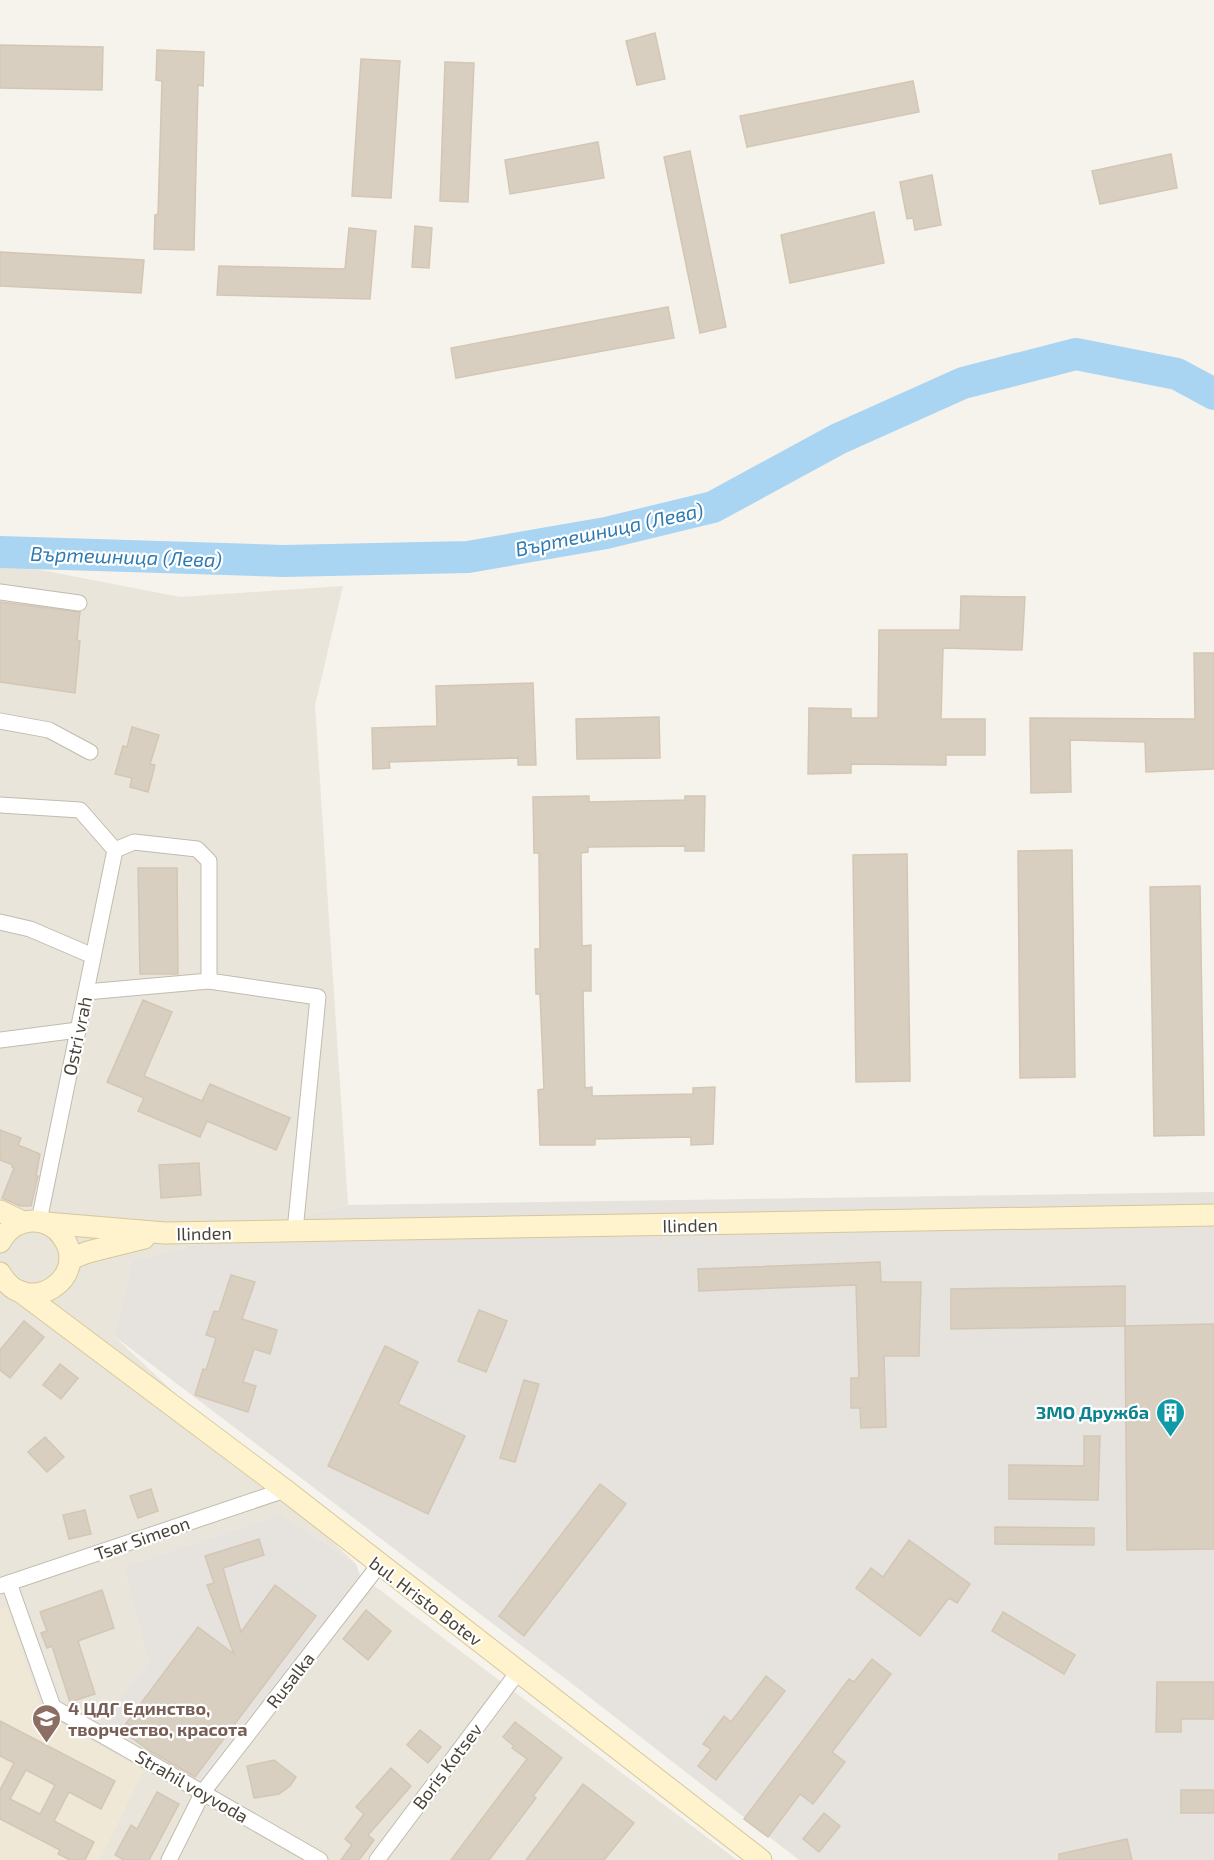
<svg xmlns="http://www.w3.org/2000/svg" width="1214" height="1860" font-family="'Exo 2',sans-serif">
	<rect width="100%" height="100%" fill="#f6f3ec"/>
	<polygon fill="#eae5da" points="0,562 180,597 343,586 315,706 348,1205 132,1261 114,1336 356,1564 281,1514 124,1566 149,1663 200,1780 360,1575 737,1860 0,1860"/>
	<g fill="#e6e2dd">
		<polygon points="1214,1192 1214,1860 799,1860 575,1686 114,1336 132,1261 348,1205"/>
		<polygon points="281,1514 356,1564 360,1575 200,1780 100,1724 149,1663 124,1566"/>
	</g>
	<polygon fill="#efe8d6" points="7,1607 44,1715 144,1770 100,1860 0,1860 0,1609"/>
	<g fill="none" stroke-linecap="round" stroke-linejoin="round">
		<polyline stroke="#a9d4f2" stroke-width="32" points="0,552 284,561 468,557 606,533 713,507 838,439 963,383 1076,354 1177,374 1214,394"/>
	</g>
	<g fill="#d8cfc1" stroke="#d3c7b4" stroke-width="1.5" fill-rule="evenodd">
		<polygon points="655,33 665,79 637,85 626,41"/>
		<polygon points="0,45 103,47 102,90 0,88"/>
		<polygon points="157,50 204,52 203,86 198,85 194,250 154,249 155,215 158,214 162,81 156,80"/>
		<polygon points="361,59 400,61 391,198 352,196"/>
		<polygon points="445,62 474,63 468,202 440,201"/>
		<polygon points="913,81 919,112 747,147 740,116"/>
		<polygon points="598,142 604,178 510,194 505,160"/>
		<polygon points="690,151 726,327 700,333 664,157"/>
		<polygon points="1171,154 1177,188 1100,204 1092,171"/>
		<polygon points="932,175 941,225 915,230 913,218 907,219 900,182"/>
		<polygon points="874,212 884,263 790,283 781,235"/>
		<polygon points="415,226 432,228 429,268 412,267"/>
		<polygon points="349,228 376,231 370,299 217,295 219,266 345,269"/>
		<polygon points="0,252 144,260 141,293 0,286"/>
		<polygon points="668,307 674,338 456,378 451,348"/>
		<polygon points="961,596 1025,597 1022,650 943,648 941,719 985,719 985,755 946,755 946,765 851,764 851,773 808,774 809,708 851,709 851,718 878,718 879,630 960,630"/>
		<polygon points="0,602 80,612 77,640 80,641 75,693 0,682"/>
		<polygon points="1194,653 1214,653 1214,769 1146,772 1145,742 1070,740 1071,792 1031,793 1030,718 1195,719"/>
		<polygon points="533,683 536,765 518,765 518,758 389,762 390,768 373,769 372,728 437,726 436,686"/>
		<polygon points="659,717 660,758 577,759 576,719"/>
		<polygon points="132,727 159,735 150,764 155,765 148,792 130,787 132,778 115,774 123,746 127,747"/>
		<polygon points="589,796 589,802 685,800 685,796 705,796 704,851 685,851 685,846 588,847 588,852 581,853 582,946 591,945 591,991 583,991 585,1088 592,1087 592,1096 693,1094 693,1088 715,1087 713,1144 691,1145 691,1137 595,1139 595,1145 540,1145 538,1090 544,1089 540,994 536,994 535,949 540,949 539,853 534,853 533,797"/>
		<polygon points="1072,850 1075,1077 1020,1078 1018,851"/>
		<polygon points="907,854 910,1081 856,1082 853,855"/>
		<polygon points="138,868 177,868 178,974 140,974"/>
		<polygon points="1200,886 1204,1135 1154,1136 1150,887"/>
		<polygon points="143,1000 172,1012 144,1076 202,1101 210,1084 290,1118 276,1150 207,1121 200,1137 138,1111 144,1098 107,1082"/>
		<polygon points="0,1130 21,1138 18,1145 40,1154 36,1176 38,1176 31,1206 20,1206 2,1198 14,1168 12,1167 13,1165 0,1160"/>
		<polygon points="199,1163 201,1195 161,1198 159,1165"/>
		<polygon points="880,1262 881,1282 921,1282 919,1356 884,1356 886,1427 861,1428 860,1408 851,1408 851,1378 859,1378 856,1285 699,1291 698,1269"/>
		<polygon points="231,1275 255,1282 242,1319 277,1330 270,1354 254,1349 243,1382 256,1386 248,1412 195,1395 203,1369 206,1370 216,1338 206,1335 214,1311 219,1312"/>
		<polygon points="1125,1286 1125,1326 951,1329 951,1289"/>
		<polygon points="479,1310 507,1321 486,1372 458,1361"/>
		<polygon points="24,1321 44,1337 10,1378 0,1370 0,1350"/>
		<polygon points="1214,1324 1214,1549 1127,1550 1125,1326"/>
		<polygon points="385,1346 418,1362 398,1404 465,1436 428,1514 328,1466"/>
		<polygon points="60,1364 78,1378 61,1399 43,1385"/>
		<polygon points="524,1380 539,1384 515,1462 500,1458"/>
		<polygon points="1084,1436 1100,1436 1098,1500 1009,1499 1009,1465 1084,1466"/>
		<polygon points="45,1437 64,1457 47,1472 28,1452"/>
		<polygon points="600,1484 626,1504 524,1636 499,1616"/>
		<polygon points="151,1489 158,1511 138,1518 130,1496"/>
		<polygon points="85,1510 91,1534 69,1539 63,1515"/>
		<polygon points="995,1527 1094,1528 1094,1545 995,1544"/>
		<polygon points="259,1539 264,1555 223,1568 241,1632 275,1585 316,1616 195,1777 150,1751 121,1730 198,1627 234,1654 207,1585 214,1583 205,1556"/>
		<polygon points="909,1540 970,1584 957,1603 949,1598 920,1636 856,1588 871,1568 883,1577"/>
		<polygon points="102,1590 114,1628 78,1641 95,1694 70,1702 52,1646 47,1648 41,1633 47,1631 40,1612"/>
		<polygon points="366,1610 391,1631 368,1660 343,1639"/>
		<polygon points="1003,1612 1075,1655 1064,1674 992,1631"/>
		<polygon points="872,1659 891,1674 832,1752 845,1762 813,1804 800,1794 768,1837 744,1819 849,1679 854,1682"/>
		<polygon points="766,1676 785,1691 716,1780 698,1766 711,1749 703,1744 724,1716 731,1722"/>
		<polygon points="1157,1682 1214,1682 1214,1719 1181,1719 1181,1732 1156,1732"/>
		<path d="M0,1721L115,1781L101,1809L69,1792L54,1821L94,1842L85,1860H70L58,1854L60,1850L0,1819V1790L14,1763L0,1756ZM26,1770L55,1785L40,1814L10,1799Z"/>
		<polygon points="515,1722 562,1758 533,1796 536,1798 489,1860 451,1860 527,1759 512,1748 514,1746 503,1737"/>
		<polygon points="420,1730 441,1747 428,1763 407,1745"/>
		<polygon points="274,1760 296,1777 290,1786 279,1794 254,1798 247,1766"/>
		<polygon points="391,1768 411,1786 368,1835 374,1840 359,1860 341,1860 352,1845 345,1839 364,1814 356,1807"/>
		<polygon points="583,1784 634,1823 604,1860 526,1860"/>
		<rect x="1181" y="1790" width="33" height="23"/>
		<polygon points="157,1792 179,1804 149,1860 124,1860 115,1855 131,1825 137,1829"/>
		<polygon points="824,1813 840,1826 819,1852 803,1839"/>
		<polygon points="1127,1839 1132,1860 1059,1860 1059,1854"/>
	</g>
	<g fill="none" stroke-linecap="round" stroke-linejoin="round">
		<defs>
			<g id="street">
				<polyline points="0,592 79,603"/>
				<polyline points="0,721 49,730 90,752"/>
				<polyline points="0,805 80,810 115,850"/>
				<polyline points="115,850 134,842 197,849 209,861 209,981 318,997 295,1231"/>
				<polyline points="0,922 30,929 93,956"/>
				<polyline points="86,992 209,981"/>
				<polyline points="0,1040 78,1030"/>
				<polyline points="39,1221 115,850"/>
				<polyline points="9,1583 53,1707 320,1860"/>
				<polyline points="0,1586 285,1490"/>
				<polyline points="169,1860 203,1792 379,1565"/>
				<polyline points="377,1860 518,1672"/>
			</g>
			<g id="secondary">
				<polyline points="0,1211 23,1222"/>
				<polyline points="46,1223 165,1233 1214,1215"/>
				<path d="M0,1242C7,1229 19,1221 34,1221C45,1221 56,1227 62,1236C93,1277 26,1321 0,1273"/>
				<polyline points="70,1259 88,1252 144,1238"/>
				<polyline points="21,1292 285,1490 761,1860"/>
			</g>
		</defs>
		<use href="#street" stroke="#c2bbae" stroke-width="17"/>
		<use href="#secondary" stroke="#d6c79b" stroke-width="23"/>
		<use href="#street" stroke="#fff" stroke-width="15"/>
		<use href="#secondary" stroke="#fff3cd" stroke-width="21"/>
	</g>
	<defs>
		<symbol id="building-pin" viewBox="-11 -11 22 30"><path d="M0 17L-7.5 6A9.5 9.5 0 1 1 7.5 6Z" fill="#0f9aa8" stroke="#fff"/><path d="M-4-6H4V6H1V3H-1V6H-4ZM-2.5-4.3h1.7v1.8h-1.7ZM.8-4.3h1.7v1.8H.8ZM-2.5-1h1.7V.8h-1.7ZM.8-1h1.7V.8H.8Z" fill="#fff"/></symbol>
		<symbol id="school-pin" viewBox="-11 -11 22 30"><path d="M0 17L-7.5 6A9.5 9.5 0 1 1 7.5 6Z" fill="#8d6e63" stroke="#fff"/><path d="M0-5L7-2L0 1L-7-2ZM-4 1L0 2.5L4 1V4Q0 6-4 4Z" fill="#fff"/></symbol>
	</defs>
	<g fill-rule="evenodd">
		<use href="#building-pin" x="1154" y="1396" width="33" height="45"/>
		<use href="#school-pin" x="30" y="1702" width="33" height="45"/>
	</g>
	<g text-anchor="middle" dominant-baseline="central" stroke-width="4.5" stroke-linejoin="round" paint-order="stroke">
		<g font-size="18" fill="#4b4439" stroke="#fff">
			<text transform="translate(77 1036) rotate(-78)">Ostri vrah</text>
			<text transform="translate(690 1225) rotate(-1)">Ilinden</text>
			<text transform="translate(204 1233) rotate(-1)">Ilinden</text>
			<text transform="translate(142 1538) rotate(-19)">Tsar Simeon</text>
			<text transform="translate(426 1601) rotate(37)">bul. Hristo Botev</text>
			<text transform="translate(290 1680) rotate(-52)">Rusalka</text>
			<text transform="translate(447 1766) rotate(-53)">Boris Kotsev</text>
			<text transform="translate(192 1786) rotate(30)">Strahil voyvoda</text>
		</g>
		<g font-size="18" font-weight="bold" fill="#0d838f" stroke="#fff" text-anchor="end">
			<text x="1149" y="1412">ЗМО Дружба</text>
		</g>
		<g font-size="18" font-weight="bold" fill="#785e54" stroke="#fff" text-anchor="start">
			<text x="68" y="1708">4 ЦДГ Единство,<tspan x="68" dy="21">творчество, красота</tspan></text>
		</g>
		<g font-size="20" font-style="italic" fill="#2e7ab2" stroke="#fff">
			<text transform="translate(609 529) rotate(-12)">Въртешница (Лева)</text>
			<text transform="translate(126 556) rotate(2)">Въртешница (Лева)</text>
		</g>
	</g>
</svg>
